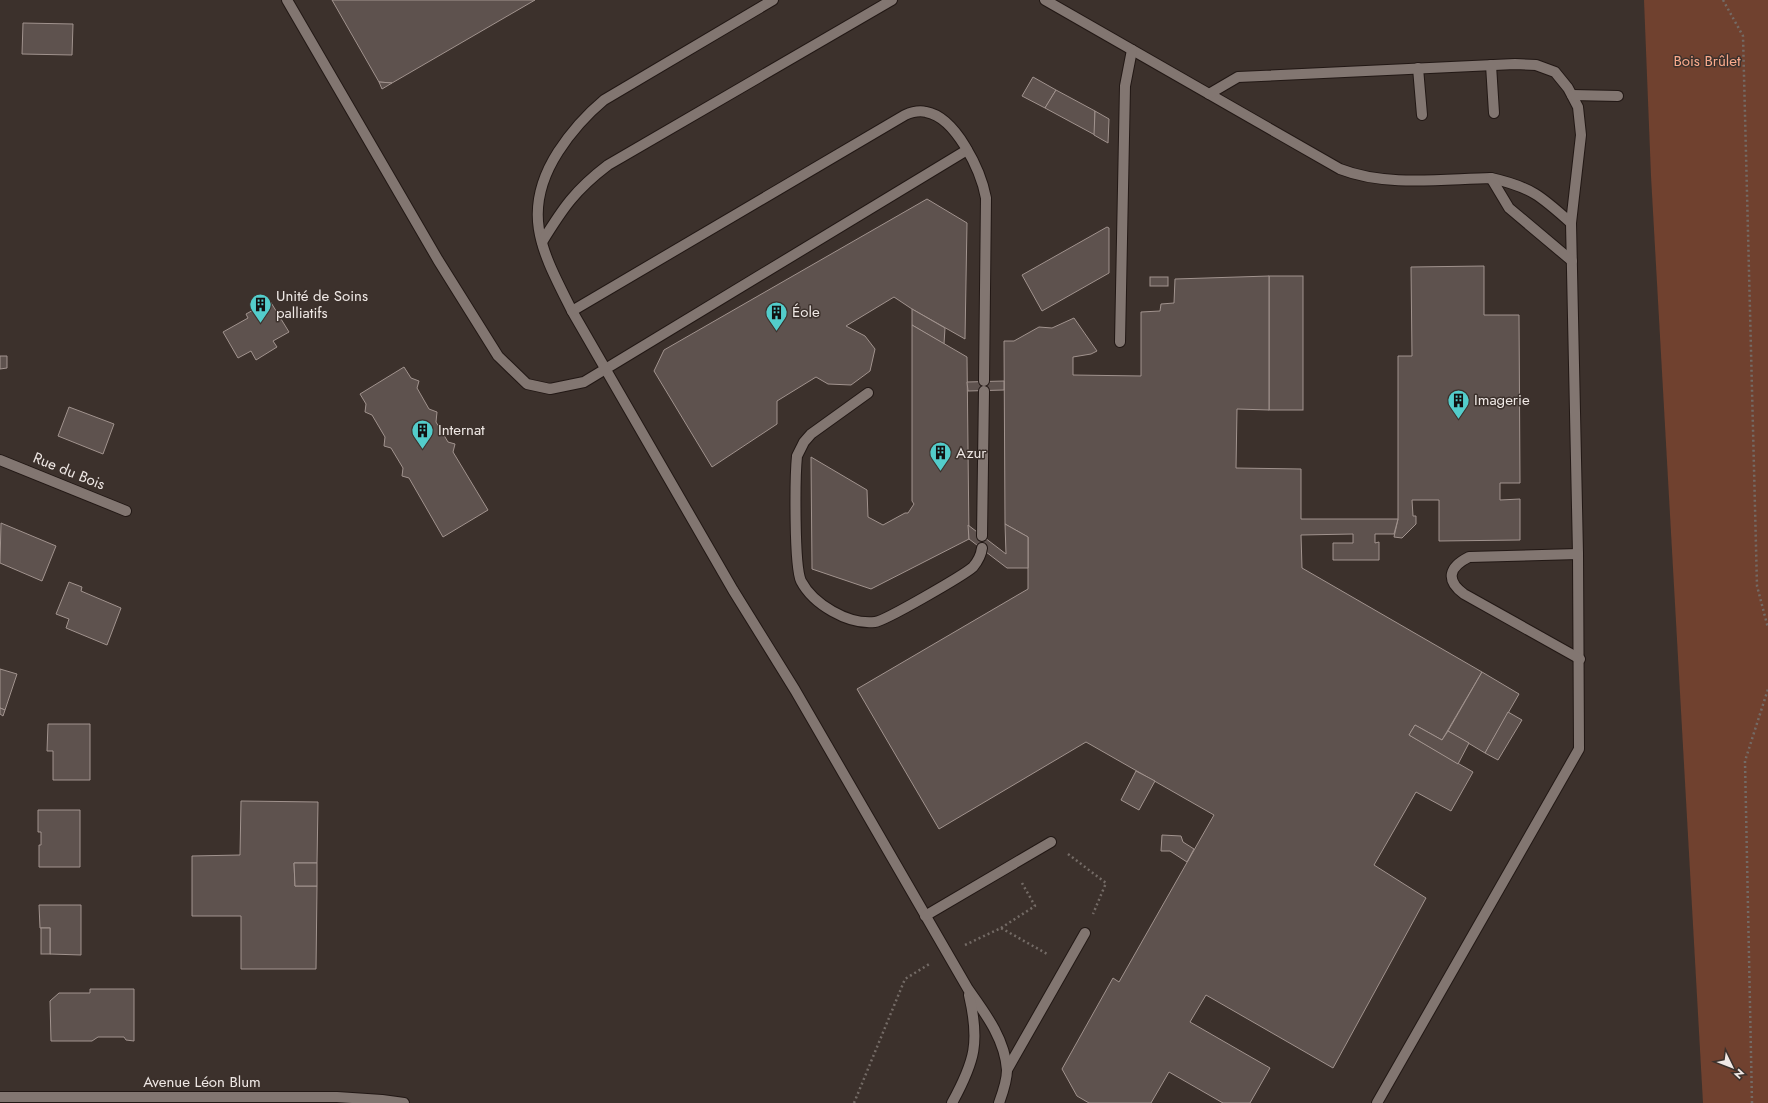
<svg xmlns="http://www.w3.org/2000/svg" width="1768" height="1103" font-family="Jost,sans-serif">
	<rect width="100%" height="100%" fill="#3c312c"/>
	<polygon fill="#70412f" points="1644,0 1768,0 1768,1103 1703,1103 1651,176"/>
	<g fill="#5e524e" stroke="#a1938e">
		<polygon points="332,0 535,0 392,83 379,82"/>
		<polygon points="23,23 73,24 72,55 22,54"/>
		<polygon points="1033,77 1056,90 1045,108 1022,96"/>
		<polygon points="379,82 392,83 382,89"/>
		<polygon points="1056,90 1095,111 1095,135 1045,108"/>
		<polygon points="1095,111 1109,119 1108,143 1094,135"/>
		<polygon points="927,199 967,223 965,339 912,309 894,297 846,326 865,336 875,349 870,371 851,385 828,384 816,377 777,401 777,424 712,467 654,371 664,350"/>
		<polygon points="1107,227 1109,228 1109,273 1042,311 1022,275"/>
		<polygon points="1484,266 1484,315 1519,315 1520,483 1500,483 1500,500 1520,499 1520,540 1439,541 1439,500 1412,500 1413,516 1416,516 1416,524 1402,538 1394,537 1398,519 1398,356 1412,356 1411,267"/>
		<rect x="1269" y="276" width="34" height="134"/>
		<polygon points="1269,276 1269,410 1237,409 1236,468 1301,469 1301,519 1398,519 1394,534 1375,534 1375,543 1379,542 1379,560 1333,560 1333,543 1353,543 1353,534 1301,535 1302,568 1482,672 1442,740 1415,725 1409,735 1473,772 1451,811 1416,792 1374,865 1426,898 1333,1068 1206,995 1190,1022 1270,1068 1250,1103 1223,1103 1169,1072 1151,1103 1089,1103 1077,1096 1062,1069 1113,978 1119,982 1214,815 1086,742 939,829 857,689 1028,589 1028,537 1005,524 1004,341 1014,341 1039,327 1052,328 1074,318 1097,351 1091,354 1073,357 1073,375 1141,376 1141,312 1160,311 1161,304 1174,303 1175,279"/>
		<rect x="1150" y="277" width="18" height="9"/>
		<polygon points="270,301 289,332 273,341 277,347 256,360 251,351 238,358 223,332 248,318 246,314"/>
		<polygon points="912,309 945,328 944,344 912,325"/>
		<polygon points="912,325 967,357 969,539 871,589 812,569 811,457 867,490 868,517 883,525 905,513 908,513 914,504 912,501"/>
		<polygon points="0,356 7,356 7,368 0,369"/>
		<polygon points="404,367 411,378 419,381 417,388 429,409 437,412 436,422 448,442 455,444 453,452 488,510 443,537 409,478 402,476 403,468 391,448 384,446 385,437 372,415 365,412 366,404 360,394"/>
		<polygon points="1004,381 1004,390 968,391 967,382"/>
		<polygon points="69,407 114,424 103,454 58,436"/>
		<polygon points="1,523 56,546 42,581 0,563"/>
		<polygon points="1005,524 1028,537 1028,568 1007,568 969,539 968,525 1006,554"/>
		<polygon points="69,582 82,587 81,591 121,608 107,645 66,628 69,619 56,614"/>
		<polygon points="0,669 17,674 5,710 0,708"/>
		<polygon points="1482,672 1519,694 1485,753 1448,731"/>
		<polygon points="0,708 5,710 3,716 0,714"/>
		<polygon points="1508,712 1522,720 1498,760 1485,753"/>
		<polygon points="48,724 90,724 90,780 53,780 53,751 47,751"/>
		<polygon points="1415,725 1442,740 1448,731 1469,743 1458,764 1409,735"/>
		<polygon points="1136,771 1155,781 1139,810 1121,800"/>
		<polygon points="241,801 318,802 317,863 294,863 295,886 317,886 316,969 241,969 241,916 192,916 192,856 240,855"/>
		<polygon points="38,810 80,810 80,867 39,867 39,845 41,845 41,832 38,832"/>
		<polygon points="1162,835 1181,836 1183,842 1194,849 1187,862 1170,851 1161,851"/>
		<polygon points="294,863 317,863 317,886 295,886"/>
		<polygon points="39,905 81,905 81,955 50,954 50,928 40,928"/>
		<rect x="41" y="928" width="9" height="26"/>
		<polygon points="90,989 134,989 134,1041 126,1040 124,1037 98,1037 92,1041 51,1041 50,1001 59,993 90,993"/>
	</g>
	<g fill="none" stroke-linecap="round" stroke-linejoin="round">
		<defs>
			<g id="lane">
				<polyline points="287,0 438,260 498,356 527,384 550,389 584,382 967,150"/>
				<path d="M773,0L604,100C586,115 571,132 558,152C519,213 543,253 572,311L733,590L795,690L968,989C985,1013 1005,1039 1007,1070C1007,1081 1003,1092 999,1103"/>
				<path d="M1045,0L1340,169C1386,187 1442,179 1491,178C1531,187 1541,196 1571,223"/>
				<polyline points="1491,65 1494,113"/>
				<polyline points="1418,68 1422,115"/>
				<polyline points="1209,94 1238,77 1515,64 1536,65 1555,72 1568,88 1578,107 1581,135 1571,223 1578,554 1579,749 1377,1103"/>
				<polyline points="1572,95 1618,96"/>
				<polyline points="1491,178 1509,208 1572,261"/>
				<path d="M542,242C563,208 575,190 608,165L892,0"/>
				<path d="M572,311L905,115C912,112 918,110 926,112C956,117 981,171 986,198L984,381"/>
				<polyline points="1120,342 1125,86 1132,50"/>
				<path d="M868,393L811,434L804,442L797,456C795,476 794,566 801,581C813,604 848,625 875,622C885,621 964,575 973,567C978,561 981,556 982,548"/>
				<polyline points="982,536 984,391"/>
				<path d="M1578,554L1469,557C1449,567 1445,580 1464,594L1580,659"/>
				<polyline points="925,916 1051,842"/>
				<polyline points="1007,1070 1085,933"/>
				<path d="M952,1103C975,1061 980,1042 969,995"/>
			</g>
			<g id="street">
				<polyline points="0,460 126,511"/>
				<polyline points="0,1097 337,1097 382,1100 404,1103"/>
			</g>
		</defs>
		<use href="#lane" stroke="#221815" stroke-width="12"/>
		<use href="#street" stroke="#221815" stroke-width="12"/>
		<g stroke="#746b66" stroke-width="2.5" stroke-dasharray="2 3" stroke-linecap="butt">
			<polyline points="1723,0 1743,36 1757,586 1768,628"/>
			<polyline points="1068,854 1106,883 1093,914"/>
			<polyline points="1001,928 1035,906 1022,883"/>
			<polyline points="965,945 1001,928 1049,955"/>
			<polyline points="854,1103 905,979 931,963"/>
			<polyline points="1752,1103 1745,761 1768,689"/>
		</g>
		<use href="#lane" stroke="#827671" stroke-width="10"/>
		<use href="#street" stroke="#827671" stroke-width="10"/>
	</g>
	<defs>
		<symbol id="building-pin" viewBox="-11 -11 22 30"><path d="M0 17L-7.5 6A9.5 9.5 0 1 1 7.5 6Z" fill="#53cdcb" stroke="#3c312c"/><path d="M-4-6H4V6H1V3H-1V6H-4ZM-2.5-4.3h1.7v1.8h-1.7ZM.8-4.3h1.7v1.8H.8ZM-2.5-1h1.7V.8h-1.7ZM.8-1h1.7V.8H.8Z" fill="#111"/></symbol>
	</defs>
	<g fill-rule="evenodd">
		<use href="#building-pin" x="248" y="292" width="25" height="34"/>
		<use href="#building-pin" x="764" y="300" width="25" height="34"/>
		<use href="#building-pin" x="1446" y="388" width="25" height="34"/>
		<use href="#building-pin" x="410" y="418" width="25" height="34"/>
		<use href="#building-pin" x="928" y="440" width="25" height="34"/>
	</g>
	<g text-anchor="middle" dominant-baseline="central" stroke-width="3" stroke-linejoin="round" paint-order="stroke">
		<g font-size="15" fill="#faaa8c" stroke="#3c312c">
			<text x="1707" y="61">Bois Brûlet</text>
		</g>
		<g font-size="15" fill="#efe8e5" stroke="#3c312c" text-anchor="start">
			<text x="276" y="296">Unité de Soins<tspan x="276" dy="17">palliatifs</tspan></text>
			<text x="792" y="312">Éole</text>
			<text x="1474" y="400">Imagerie</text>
			<text x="438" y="430">Internat</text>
			<text x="956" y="453">Azur</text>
		</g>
		<g font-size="15" fill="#efe8e5" stroke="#3c312c">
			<text transform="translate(69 471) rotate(22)">Rue du Bois</text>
			<text x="202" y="1082">Avenue Léon Blum</text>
		</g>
	</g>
	<g transform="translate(1732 1067) rotate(133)" stroke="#3c312c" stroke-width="3" paint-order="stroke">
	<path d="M0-3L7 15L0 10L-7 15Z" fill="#efe8e5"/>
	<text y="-6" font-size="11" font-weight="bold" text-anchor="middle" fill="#efe8e5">N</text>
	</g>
</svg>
